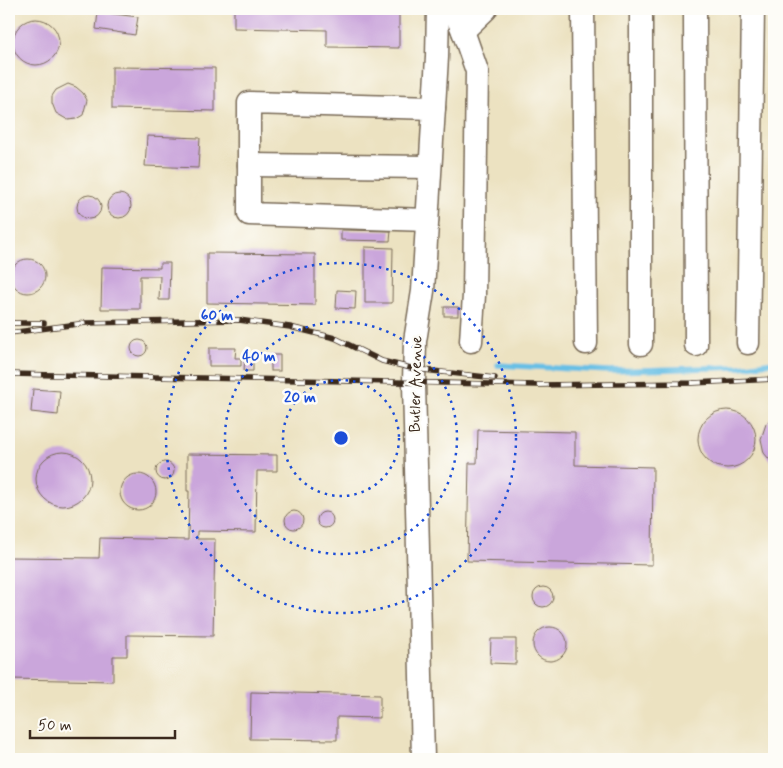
<svg xmlns="http://www.w3.org/2000/svg" width="783" height="768" font-family="Mynerve,sans-serif">
	<rect width="100%" height="100%" fill="#fdfcf7"/>
	<filter id="ink" filterUnits="userSpaceOnUse"><feTurbulence type="fractalNoise" baseFrequency=".02" numOctaves="2"/><feDisplacementMap in="SourceGraphic" scale="10" xChannelSelector="R" yChannelSelector="G"/><feConvolveMatrix kernelMatrix="1 2 1 2 8 2 1 2 1" color-interpolation-filters="sRGB"/></filter>
	<filter id="wash" filterUnits="userSpaceOnUse"><feTurbulence type="fractalNoise" baseFrequency=".0096" numOctaves="4" result="noise"/><feDisplacementMap in="SourceGraphic" scale="20" xChannelSelector="R" yChannelSelector="G"/><feGaussianBlur stdDeviation="1.12" result="paint"/><feColorMatrix in="noise" values="0 0 0 0 0 0 0 0 0 0 0 0 0 0 0 0 0 1.4 0 .05"/><feComposite in="paint" operator="in"/></filter>
	<g filter="url(#wash)">
		<rect width="100%" height="100%" fill="#ece2c1"/>
		<g fill="none" stroke-linecap="round" stroke-linejoin="round">
			<polyline stroke="#68bfe5" stroke-width="5.5" points="498,365 609,371 740,367 774,362"/>
		</g>
		<g id="blocks">
			<g fill="#caa6db">
				<polygon points="234,9 399,9 399,48 327,47 327,30 234,28"/>
				<polygon points="98,12 138,17 135,35 96,29"/>
				<circle cx="36" cy="42" r="23"/>
				<polygon points="112,67 215,68 215,111 112,109"/>
				<polygon points="68,84 76,87 83,93 87,100 83,115 76,119 68,120 56,113 52,103 52,96 56,90"/>
				<polygon points="147,136 200,138 198,168 145,166"/>
				<circle cx="119" cy="206" r="12"/>
				<circle cx="89" cy="207" r="12"/>
				<polygon points="341,230 391,231 390,241 341,240"/>
				<polygon points="365,247 393,248 392,303 365,303"/>
				<polygon points="207,253 315,254 315,305 207,303"/>
				<circle cx="28" cy="276" r="17"/>
				<polygon points="160,263 170,263 169,300 159,300 160,276 140,276 140,309 101,309 102,267 160,268"/>
				<polygon points="337,290 356,291 355,309 336,308"/>
				<rect x="444" y="307" width="14" height="9"/>
				<circle cx="139" cy="348" r="8"/>
				<polygon points="209,348 236,348 235,358 241,358 241,366 209,366"/>
				<polygon points="245,355 253,355 253,371 244,371"/>
				<rect x="271" y="355" width="9" height="16"/>
				<polygon points="33,389 60,391 58,415 31,412"/>
				<circle cx="727" cy="439" r="29"/>
				<polygon points="774,415 774,465 764,453 761,439 766,424"/>
				<polygon points="478,430 575,432 575,465 653,467 652,565 467,561 469,463 477,463"/>
				<circle cx="63" cy="479" r="27"/>
				<polygon points="187,454 277,455 277,471 257,471 256,532 197,531 197,539 215,539 213,636 127,635 127,656 113,656 113,681 11,679 11,637 9,637 9,557 99,558 100,538 188,540 189,491 187,491"/>
				<circle cx="165" cy="471" r="9"/>
				<circle cx="138" cy="492" r="18"/>
				<circle cx="294" cy="520" r="9"/>
				<circle cx="325" cy="520" r="8"/>
				<circle cx="543" cy="597" r="10"/>
				<circle cx="550" cy="644" r="17"/>
				<polygon points="491,639 516,639 516,664 490,663"/>
				<polygon points="251,692 380,695 380,718 337,717 337,740 250,739"/>
			</g>
		</g>
	</g>
	<g filter="url(#ink)">
		<use href="#blocks" fill-opacity="0" stroke="#796a57" stroke-width="1"/>
		<g fill="none" stroke-linecap="round" stroke-linejoin="round">
			<defs>
				<g id="minor">
					<polyline points="452,9 456,14 463,31 477,71 474,295 471,341"/>
					<polyline points="583,9 586,343"/>
					<polyline points="641,9 641,344"/>
					<polyline points="695,9 696,345"/>
					<polyline points="463,31 486,9"/>
					<polyline points="249,165 430,167"/>
					<polyline points="427,220 249,214 249,103 434,108"/>
					<polyline points="748,343 753,9"/>
					<polyline points="423,759 414,383 415,341 423,291 437,57 438,9"/>
				</g>
			</defs>
			<use href="#minor" stroke="#796a57" stroke-width="25"/>
			<use href="#minor" stroke="#fff" stroke-width="22"/>
			<defs>
				<g id="rail">
					<polyline points="9,323 44,323"/>
					<polyline points="9,333 86,323 239,320 290,327 335,338 382,361 415,369 495,378"/>
					<polyline points="9,374 537,385 693,383 774,379"/>
				</g>
			</defs>
			<use href="#rail" stroke="#3b2a1e" stroke-width="5.5"/>
			<use href="#rail" stroke="#fdfcf7" stroke-width="4" stroke-dasharray="11" stroke-linecap="butt"/>
		</g>
	</g>
	<g fill="none" stroke="#1d4ed8" stroke-width="2.5" stroke-dasharray="2.5 5">
		<circle cx="341" cy="438" r="58"/>
		<circle cx="341" cy="438" r="116"/>
		<circle cx="341" cy="438" r="175"/>
	</g>
	<g text-anchor="middle" dominant-baseline="central" stroke-width="5" stroke-linejoin="round" paint-order="stroke">
		<g font-size="16" fill="#3b2a1e" stroke="#fdfcf7">
			<text transform="translate(416 384) rotate(-89)">Butler Avenue</text>
		</g>
	</g>
	<circle cx="341" cy="438" r="8" fill="#1d4ed8" stroke="#fdfcf7" stroke-width="2.5"/>
	<g font-size="15" text-anchor="middle" font-weight="bold" fill="#1d4ed8" stroke="#fdfcf7" stroke-width="5" stroke-linejoin="round" paint-order="stroke">
		<text x="217" y="320">60 m</text>
		<text x="259" y="361">40 m</text>
		<text x="300" y="402">20 m</text>
	</g>
	<rect width="783" height="768" fill="none" stroke="#fdfcf7" stroke-width="30"/>
	<path d="M30 730v8h145v-8" fill="none" stroke="#3b2a1e" stroke-width="2.5"/>
	<text x="38" y="730" font-size="15" fill="#3b2a1e" stroke="#fdfcf7" stroke-width="4" paint-order="stroke">50 m</text>
</svg>
